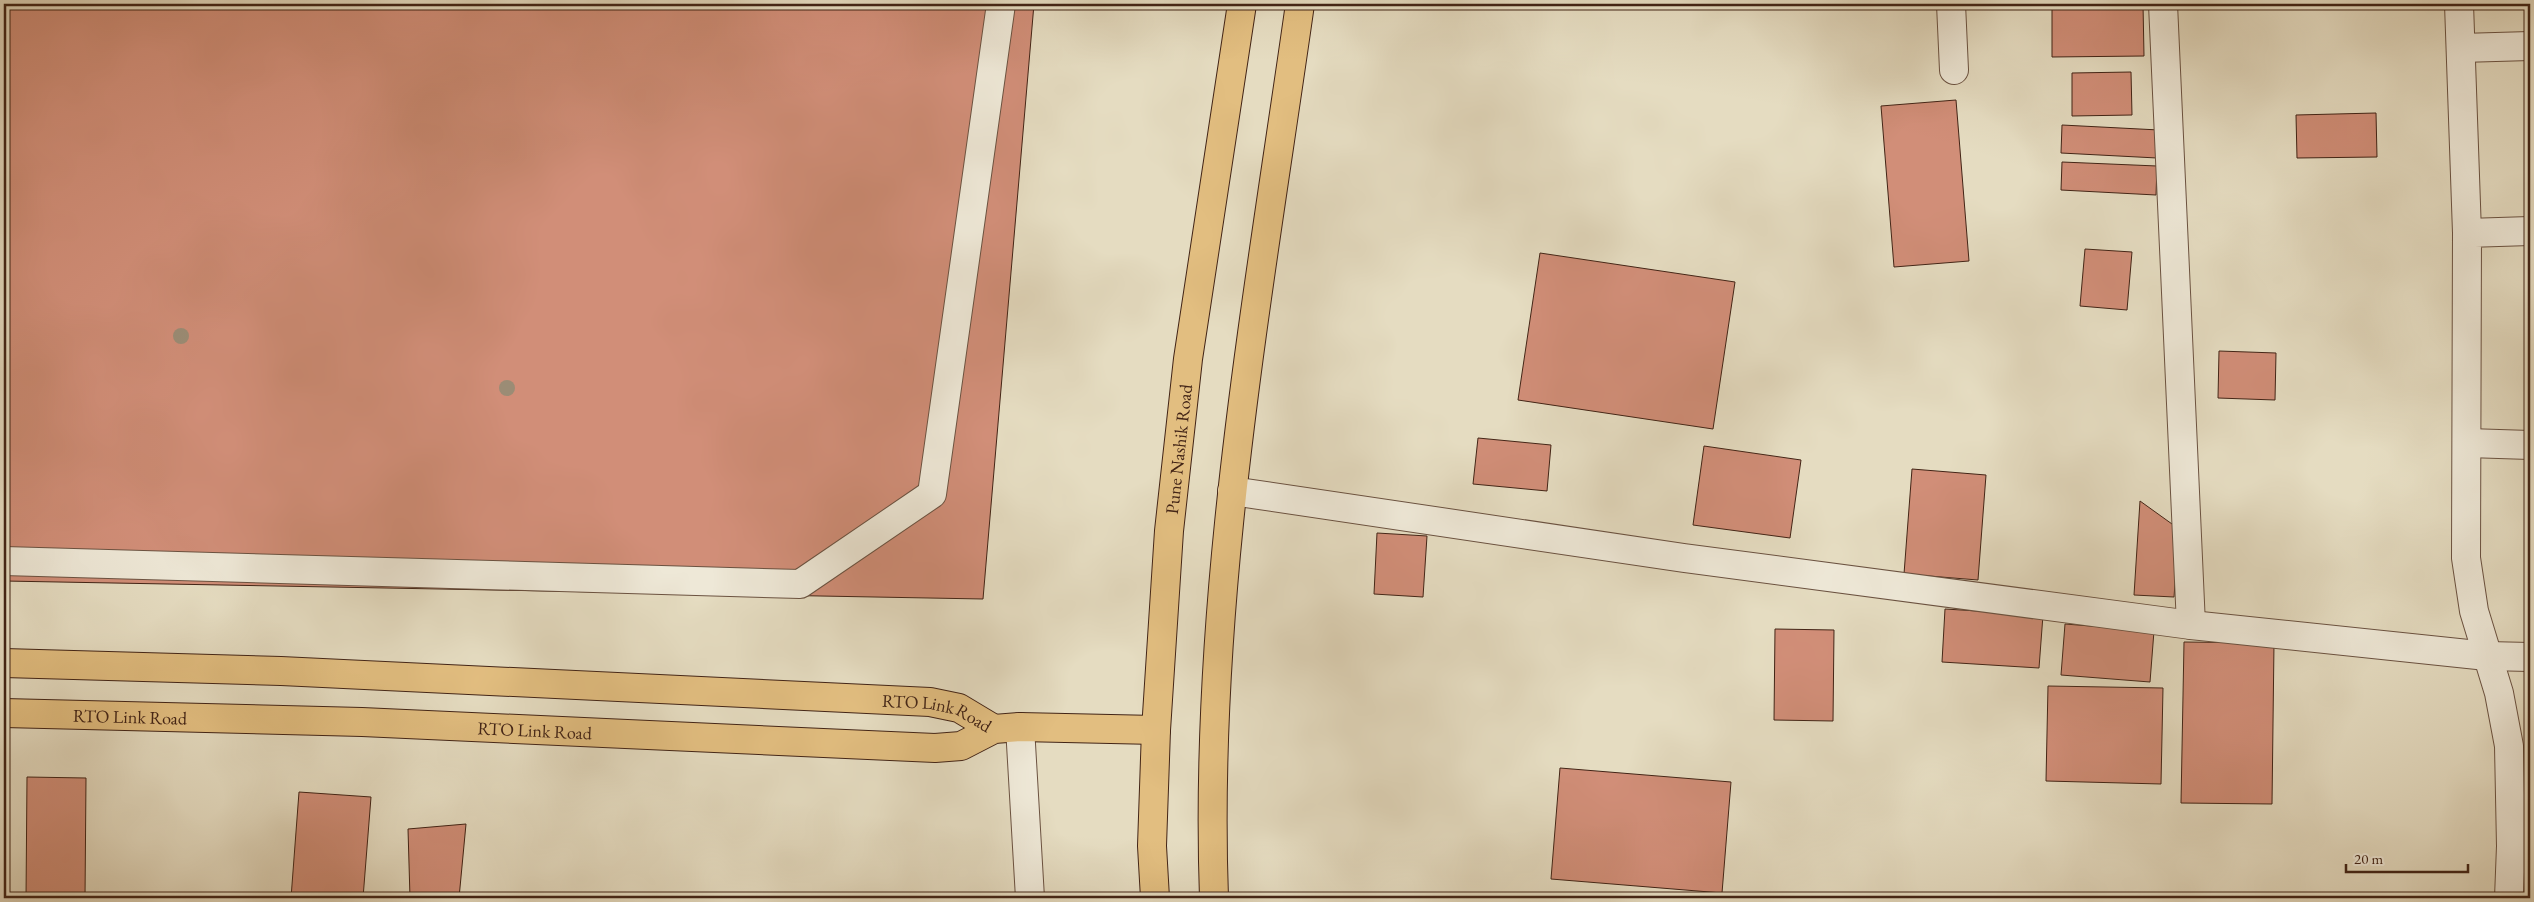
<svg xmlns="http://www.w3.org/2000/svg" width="2534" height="902" font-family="'EB Garamond',serif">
	<rect width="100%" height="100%" fill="#e5dcc1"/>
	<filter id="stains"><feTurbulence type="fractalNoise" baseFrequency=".004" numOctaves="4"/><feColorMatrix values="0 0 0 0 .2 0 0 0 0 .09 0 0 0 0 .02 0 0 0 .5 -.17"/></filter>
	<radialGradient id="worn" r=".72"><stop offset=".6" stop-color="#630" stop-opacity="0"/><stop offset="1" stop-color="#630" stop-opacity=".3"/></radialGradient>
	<g fill="#d18e78" stroke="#422416">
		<polygon points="4,4 1034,4 983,599 4,581"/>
		<polygon points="2052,4 2143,4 2144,56 2052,57"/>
		<polygon points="2131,72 2132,115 2072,116 2072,73"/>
		<polygon points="1956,100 1969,261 1894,267 1881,106"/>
		<polygon points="2376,113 2377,157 2297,158 2296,115"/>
		<polygon points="2062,125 2159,130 2157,158 2061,153"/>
		<polygon points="2062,162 2157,166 2156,195 2061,190"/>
		<polygon points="2085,249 2132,252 2127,310 2080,306"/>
		<polygon points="1540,253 1735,282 1713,429 1518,400"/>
		<polygon points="2219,351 2276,353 2275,400 2218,398"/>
		<polygon points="1478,438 1551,445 1547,491 1473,484"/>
		<polygon points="1704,446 1801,460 1790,538 1693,525"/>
		<polygon points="1912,469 1986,475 1978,580 1904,574"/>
		<polygon points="2140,501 2179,529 2174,597 2134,595"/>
		<polygon points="1377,533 1427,536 1423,597 1374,594"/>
		<polygon points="1945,609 2043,615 2039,668 1942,662"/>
		<polygon points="2065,624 2154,631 2150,682 2061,675"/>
		<polygon points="1775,629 1834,630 1833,721 1774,720"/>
		<polygon points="2184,642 2274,643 2272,804 2181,803"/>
		<polygon points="2048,686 2163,688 2161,784 2046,781"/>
		<polygon points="1560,768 1731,782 1722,893 1551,879"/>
		<polygon points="27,777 86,778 85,898 26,898"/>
		<polygon points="299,792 371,797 363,898 291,898"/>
		<polygon points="466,824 459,898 410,898 408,829"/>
	</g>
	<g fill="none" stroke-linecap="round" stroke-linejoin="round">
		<defs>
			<g id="minor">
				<polyline points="1951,4 1954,70"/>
				<polyline points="2163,4 2191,625"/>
				<polyline points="2459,4 2467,233"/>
				<polyline points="2461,48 2530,46"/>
				<polyline points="2468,443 2530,445"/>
				<polyline points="1232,491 1684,558 2191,625 2487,656 2530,657"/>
				<polyline points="4,561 800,584 932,494 1001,4"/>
				<polyline points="1020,727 1030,898"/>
				<polyline points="2509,898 2511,846 2509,746 2499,693 2474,611 2466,558 2467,233 2530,231"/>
			</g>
			<g id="major">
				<path id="s1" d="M4,663L281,671L930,702L959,708L994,729"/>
				<path id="s2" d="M4,713L362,722L935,748L961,746L994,729L1020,727L1156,730"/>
			</g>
			<g id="highway">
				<path id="s3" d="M1155,898L1152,846L1156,730L1169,531L1188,359L1242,4"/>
				<path d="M1214,898C1203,598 1258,300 1300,4"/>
			</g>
		</defs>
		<use href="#minor" stroke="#6b5241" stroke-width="30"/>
		<use href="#major" stroke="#422416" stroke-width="30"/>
		<use href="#highway" stroke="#422416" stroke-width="30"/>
		<use href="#minor" stroke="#eee8d7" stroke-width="28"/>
		<use href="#major" stroke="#e2be80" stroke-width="28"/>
		<use href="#highway" stroke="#e2be80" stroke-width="28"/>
	</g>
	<g fill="#9b8c75">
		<circle cx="181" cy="336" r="8"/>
		<circle cx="507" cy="388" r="8"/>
	</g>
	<g text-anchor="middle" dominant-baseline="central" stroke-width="5" stroke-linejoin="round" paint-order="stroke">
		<g font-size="18" fill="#422416" stroke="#eee8d7">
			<text stroke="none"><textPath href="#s3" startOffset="450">Pune Nashik Road</textPath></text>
			<text stroke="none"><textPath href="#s1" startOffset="936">RTO Link Road</textPath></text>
			<text stroke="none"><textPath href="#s2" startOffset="126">RTO Link Road</textPath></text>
			<text stroke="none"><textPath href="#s2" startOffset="531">RTO Link Road</textPath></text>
		</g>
	</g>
	<rect width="2534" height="902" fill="none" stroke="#e5dcc1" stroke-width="20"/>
	<rect x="5" y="5" width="2524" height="892" fill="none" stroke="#422416" stroke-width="2.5"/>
	<rect x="10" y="10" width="2514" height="882" fill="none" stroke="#422416"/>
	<path d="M2346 864v8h122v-8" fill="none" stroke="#422416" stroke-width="2.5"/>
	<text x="2354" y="864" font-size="15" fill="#422416" stroke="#eee8d7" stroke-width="4" paint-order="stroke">20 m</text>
	<rect width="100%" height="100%" filter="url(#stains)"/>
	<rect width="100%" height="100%" fill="url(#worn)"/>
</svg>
